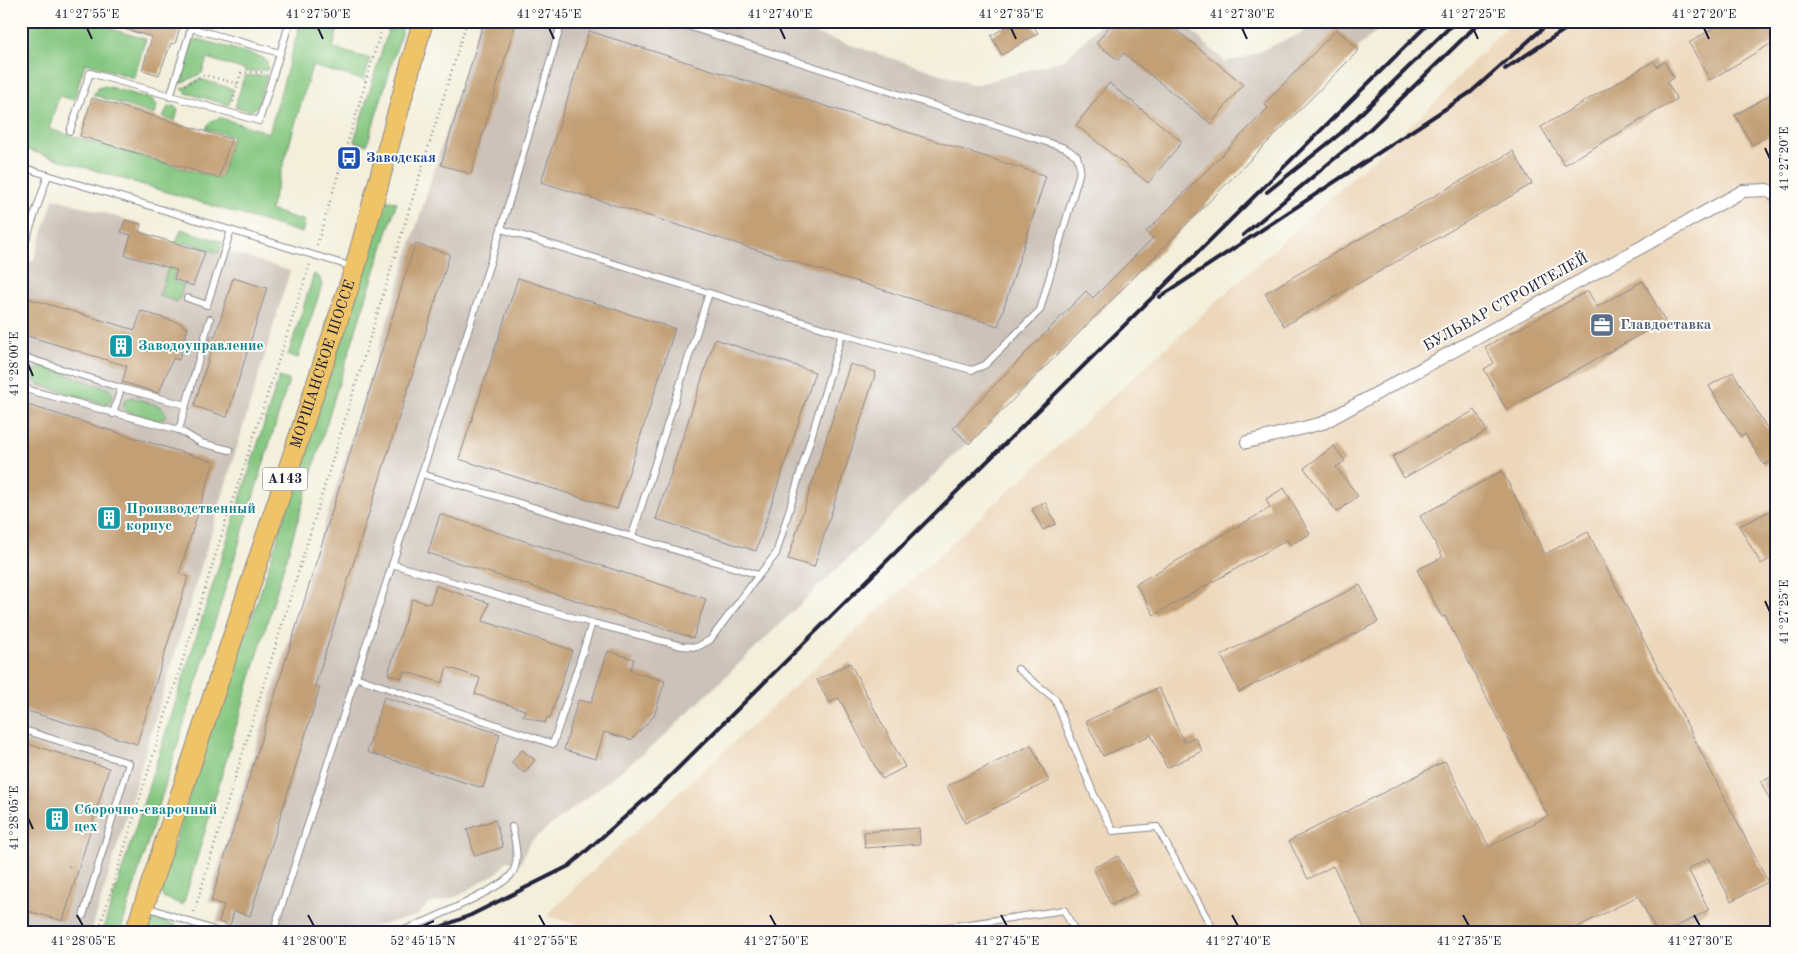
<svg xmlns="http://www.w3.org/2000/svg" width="1798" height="954" font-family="'Old Standard TT',serif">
	<rect width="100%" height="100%" fill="#fdfcf7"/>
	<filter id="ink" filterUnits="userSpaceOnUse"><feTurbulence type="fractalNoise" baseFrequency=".02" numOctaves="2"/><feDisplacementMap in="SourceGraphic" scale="10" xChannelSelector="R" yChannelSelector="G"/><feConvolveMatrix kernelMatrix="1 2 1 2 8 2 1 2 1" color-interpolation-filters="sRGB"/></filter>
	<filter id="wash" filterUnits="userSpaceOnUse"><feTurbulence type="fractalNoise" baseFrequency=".0096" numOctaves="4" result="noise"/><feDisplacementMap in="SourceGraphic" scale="20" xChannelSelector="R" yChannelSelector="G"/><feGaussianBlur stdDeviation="1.12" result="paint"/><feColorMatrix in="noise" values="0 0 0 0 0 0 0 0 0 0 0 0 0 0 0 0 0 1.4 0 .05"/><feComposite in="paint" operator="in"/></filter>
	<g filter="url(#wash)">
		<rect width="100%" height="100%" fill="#f3efdb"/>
		<polygon fill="#edd7bb" points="1512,21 1777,21 1777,933 611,933 547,916 577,885 1430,107"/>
		<g fill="#ccc2b9">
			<polygon points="480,21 776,21 975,85 1064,60 1104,21 1181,21 1225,62 1244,58 1302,33 1321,21 1388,21 1356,49 966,444 659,741 530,842 520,864 507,861 498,872 458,896 427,905 417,916 346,933 259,933 227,925 216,922 221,905 208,901"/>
			<polygon points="54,198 141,224 139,232 175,243 178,235 290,271 91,933 57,933 21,922 21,259 33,262"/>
		</g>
		<g fill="#83c67f" stroke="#52745d">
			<path d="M21,21H113L111,29L146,39L134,78L85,63L74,100L59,96L49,129L220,179L232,137L206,129C209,122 213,119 221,118L269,133L301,21H340L333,48L370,59L364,80L312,66L270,210L305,221L302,233L21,148Z"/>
			<polygon points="391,21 405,21 367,145 354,141"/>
			<polygon points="198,39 262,57 267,61 268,70 245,72 245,70 207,58 202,73 180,84 190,43"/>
			<polygon points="267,75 258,106 251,111 235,107 244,76"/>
			<polygon points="200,79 233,89 229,105 186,93 182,89"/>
			<polygon points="105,86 152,99 157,105 155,115 93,95 98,88"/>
			<polygon points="174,106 178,110 175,121 163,117 168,107"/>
			<polygon points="380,200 397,202 333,402 183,905 163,897 160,889 240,635 247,634 373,238"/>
			<polygon points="181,229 223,242 219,253 185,242 172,281 184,285 178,302 159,296"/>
			<polygon points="314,274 320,278 322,285 298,358 288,355"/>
			<polygon points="42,366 109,389 113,394 111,401 105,404 38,384 34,380 34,371"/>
			<polygon points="279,377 289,380 120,933 102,933"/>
			<polygon points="132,397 162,407 166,414 165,417 158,421 126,411 123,408 125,400"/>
			<polygon points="156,919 176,925 174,933 147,933 150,922"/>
		</g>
		<g id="blocks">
			<g fill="#c39f74">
				<polygon points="109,21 182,21 175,44 171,43 159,75 142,70 152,37 109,24"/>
				<polygon points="484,21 516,21 471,174 441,165"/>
				<polygon points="1015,21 1030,21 1038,33 1002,55 991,36"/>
				<polygon points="1114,21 1165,21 1243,84 1211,124 1123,53 1118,60 1096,43"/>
				<polygon points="1725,21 1777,21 1777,40 1710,80 1689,43"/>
				<polygon points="1337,29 1359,50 969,444 953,428 1086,291 1093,298 1153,238 1146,232 1268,108 1264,104"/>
				<polygon points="589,31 1046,176 998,326 541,182"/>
				<polygon points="1654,61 1657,67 1664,61 1674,78 1667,82 1677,99 1564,165 1541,127"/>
				<polygon points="1109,83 1182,142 1148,183 1076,125"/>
				<polygon points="1777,91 1777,131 1752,145 1735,115"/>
				<polygon points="92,98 231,139 219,178 80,136"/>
				<polygon points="1513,151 1532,184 1284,326 1265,293"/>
				<polygon points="125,220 141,224 139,232 205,252 193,286 174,279 177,270 125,255 131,235 121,232"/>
				<polygon points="415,244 450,254 315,686 320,687 250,916 234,911 230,926 219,922 224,905 211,901"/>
				<polygon points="233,278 267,288 227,417 194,406 212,348 208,346 211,336 215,337"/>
				<polygon points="518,278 675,329 617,509 459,459"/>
				<polygon points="1643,281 1665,321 1506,409 1484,369 1494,363 1485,347 1588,291 1597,307"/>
				<polygon points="27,298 135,330 141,311 183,324 183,326 188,328 179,360 173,358 159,393 122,382 127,366 21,334 21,316"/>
				<polygon points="715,339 815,372 756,551 656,519"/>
				<polygon points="850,364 876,372 814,567 788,559"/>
				<polygon points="1733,372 1767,428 1777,422 1777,458 1764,465 1745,434 1741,437 1709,386"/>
				<polygon points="21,403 214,462 179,574 188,577 137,744 21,709"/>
				<polygon points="1475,410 1487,431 1404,478 1392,457"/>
				<polygon points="1334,446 1345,461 1336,467 1358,496 1337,512 1304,468"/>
				<polygon points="1502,471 1545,554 1588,532 1768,882 1731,901 1709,858 1688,869 1709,910 1664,933 1657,933 1638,896 1566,933 1367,933 1333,866 1308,879 1289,841 1445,761 1489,847 1548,816 1445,616 1442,617 1417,570 1443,557 1420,516"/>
				<polygon points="1284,488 1310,534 1290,545 1287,540 1154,615 1136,584 1270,508 1266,499"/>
				<polygon points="1045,502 1056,524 1043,530 1032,509"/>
				<polygon points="1777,508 1777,555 1761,564 1739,526"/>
				<polygon points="440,514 706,599 693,638 428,553"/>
				<polygon points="1360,585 1378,622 1239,692 1221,655"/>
				<polygon points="436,586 489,603 483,621 572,650 550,718 547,717 545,723 523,716 525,710 475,694 480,678 447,667 442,683 404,671 401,678 388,674 412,599 430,604"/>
				<polygon points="608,651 634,659 630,671 665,681 654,716 631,740 604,732 596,759 564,750 578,700 591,703"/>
				<polygon points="850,663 905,767 882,779 839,698 829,703 817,680"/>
				<polygon points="1159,688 1184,742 1195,737 1202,751 1167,768 1151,735 1103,756 1086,721"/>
				<polygon points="384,697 500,734 483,788 367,752"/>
				<polygon points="21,742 109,768 63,921 21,909"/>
				<polygon points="1031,745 1049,781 965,823 947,786"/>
				<polygon points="522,750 535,760 524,773 511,763"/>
				<polygon points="1777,774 1777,815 1761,782"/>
				<polygon points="495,820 503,847 475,856 467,829"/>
				<polygon points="919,828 920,844 865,848 864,832"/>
				<polygon points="1118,856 1137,892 1111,905 1093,868"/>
			</g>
		</g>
	</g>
	<g filter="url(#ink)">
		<use href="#blocks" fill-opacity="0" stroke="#8a888b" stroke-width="1"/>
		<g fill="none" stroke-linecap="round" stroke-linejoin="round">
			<defs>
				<g id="lane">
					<polyline points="672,21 1065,148 1077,156 1080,167 1079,175 1040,310 985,365 972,370 842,334"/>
					<polyline points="170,97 191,28 280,53"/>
					<polyline points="70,131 90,73 259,121 290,21"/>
					<polyline points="21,167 353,267"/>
					<polyline points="21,255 48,175"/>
					<polyline points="187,298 207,305 231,230"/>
					<polyline points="21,356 121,388 113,414"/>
					<polyline points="21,388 179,430 201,443 230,450"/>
					<polyline points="121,388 186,405"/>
					<polyline points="179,430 210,319"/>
					<polyline points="422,474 759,575 776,554 842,334 501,229"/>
					<polyline points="632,536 709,293"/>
					<polyline points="592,623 682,646 697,647 710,640 759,575"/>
					<polyline points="1018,669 1055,699 1094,795 1113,831 1157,827 1215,933"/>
					<polyline points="355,677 553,744 592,623 392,564"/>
					<polyline points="21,729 129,763 83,916"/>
					<polyline points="147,907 222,933"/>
					<polyline points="276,923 501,229 562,21"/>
					<polyline points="922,931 1064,910 1076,933"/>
					<path d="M394,933C414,928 500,889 511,875C521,862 515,842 512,827"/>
				</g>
				<polyline id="street" points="1247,442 1323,423 1743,191 1767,190 1777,196"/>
				<g id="primary">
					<path id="s1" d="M135,933L355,268L423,21"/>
				</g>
			</defs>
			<use href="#lane" stroke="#8a888b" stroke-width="8"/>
			<use href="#street" stroke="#8a888b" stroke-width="14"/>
			<use href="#primary" stroke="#8a888b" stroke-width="22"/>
			<g stroke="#8a888b" stroke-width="2.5" stroke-dasharray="1 4" stroke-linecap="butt">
				<polyline points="185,85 204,75 238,84"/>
				<polyline points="233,102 241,73 265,72"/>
				<polyline points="317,245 384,21"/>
				<polyline points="69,866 71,869"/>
				<polyline points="194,912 467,21"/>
				<polyline points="98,933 225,524 310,264"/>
			</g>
			<use href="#lane" stroke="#fff" stroke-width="6"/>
			<use href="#street" stroke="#fff" stroke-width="12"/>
			<use href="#primary" stroke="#efc469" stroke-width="20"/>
			<g stroke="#22223b" stroke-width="4">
				<polyline points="1505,69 1578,21"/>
				<polyline points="1267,192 1341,133 1456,21"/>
				<polyline points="1243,235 1370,129 1481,21"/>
				<polyline points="1160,297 1471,92 1551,21"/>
				<polyline points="21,930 31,933"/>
				<polyline points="425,933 471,915 569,866 658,788 1431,21"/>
			</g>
		</g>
	</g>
	<path fill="none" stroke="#22223b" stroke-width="2" d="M87,28L92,39M318,28L323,39M549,28L554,39M780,28L785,39M1011,28L1016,39M1242,28L1247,39M1473,28L1478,39M1704,28L1709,39M1765,148L1770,159M28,364L33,376M1765,601L1770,612M28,818L33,829M77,915L83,926M308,915L314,926M539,915L545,926M770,915L776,926M1001,915L1007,926M1232,915L1238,926M1463,915L1469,926M1694,915L1700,926M423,926L434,921"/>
	<defs>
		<symbol id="bus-square" viewBox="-11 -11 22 22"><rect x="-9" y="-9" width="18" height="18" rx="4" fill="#1a4fb4" stroke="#fdfcf7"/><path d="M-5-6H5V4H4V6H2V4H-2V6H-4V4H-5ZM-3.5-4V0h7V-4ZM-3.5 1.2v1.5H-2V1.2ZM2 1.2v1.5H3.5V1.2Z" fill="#fff"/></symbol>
		<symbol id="office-square" viewBox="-11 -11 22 22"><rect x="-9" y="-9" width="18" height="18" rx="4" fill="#5c6f8a" stroke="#fdfcf7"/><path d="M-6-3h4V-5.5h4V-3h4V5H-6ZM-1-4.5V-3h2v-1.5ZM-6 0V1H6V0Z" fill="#fff"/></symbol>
		<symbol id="building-square" viewBox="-11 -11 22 22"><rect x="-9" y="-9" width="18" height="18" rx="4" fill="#0f9aa8" stroke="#fdfcf7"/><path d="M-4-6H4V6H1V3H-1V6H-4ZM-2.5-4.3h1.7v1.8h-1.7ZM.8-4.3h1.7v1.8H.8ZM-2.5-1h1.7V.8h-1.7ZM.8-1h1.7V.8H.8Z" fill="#fff"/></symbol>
	</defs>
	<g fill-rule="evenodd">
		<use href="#bus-square" x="335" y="144" width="28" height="28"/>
		<use href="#office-square" x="1588" y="311" width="28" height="28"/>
		<use href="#building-square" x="107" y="332" width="28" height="28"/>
		<use href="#building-square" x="95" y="504" width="28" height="28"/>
		<use href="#building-square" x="43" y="805" width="28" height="28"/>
	</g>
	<g text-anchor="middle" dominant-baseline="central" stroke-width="4" stroke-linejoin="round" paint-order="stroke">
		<rect fill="#fdfcf7" stroke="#646373" stroke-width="1" x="262.5" y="467.5" width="45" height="23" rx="4"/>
		<g font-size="14" font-weight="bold" fill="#22223b">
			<text x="285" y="479">А143</text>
		</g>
		<g font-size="15" font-weight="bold" fill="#164399" stroke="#fdfcf7" text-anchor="start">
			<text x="366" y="158">Заводская</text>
		</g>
		<g font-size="15" fill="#22223b" stroke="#fdfcf7">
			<text transform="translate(1506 303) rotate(-29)">БУЛЬВАР СТРОИТЕЛЕЙ</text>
			<text stroke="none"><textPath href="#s1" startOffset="599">МОРШАНСКОЕ ШОССЕ</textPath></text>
		</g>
		<g font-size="15" font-weight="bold" fill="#4e5e75" stroke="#fdfcf7" text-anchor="start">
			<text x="1620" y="325">Главдоставка</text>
		</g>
		<g font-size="15" font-weight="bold" fill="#0d838f" stroke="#fdfcf7" text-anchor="start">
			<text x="138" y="346">Заводоуправление</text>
			<text x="126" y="509">Производственный<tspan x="126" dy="17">корпус</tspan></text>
			<text x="74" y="810">Сборочно-сварочный<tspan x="74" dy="17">цех</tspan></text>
		</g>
	</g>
	<rect width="1798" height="954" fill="none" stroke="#fdfcf7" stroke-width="55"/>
	<rect x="28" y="28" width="1742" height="898" fill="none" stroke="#22223b" stroke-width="2"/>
	<g font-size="12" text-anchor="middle" fill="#22223b">
		<text x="87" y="18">41°27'55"E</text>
		<text x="318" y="18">41°27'50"E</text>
		<text x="549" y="18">41°27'45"E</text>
		<text x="780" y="18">41°27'40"E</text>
		<text x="1011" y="18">41°27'35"E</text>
		<text x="1242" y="18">41°27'30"E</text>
		<text x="1473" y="18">41°27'25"E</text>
		<text x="1704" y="18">41°27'20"E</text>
		<text transform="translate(1784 159) rotate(-90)" y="4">41°27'20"E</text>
		<text transform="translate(14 364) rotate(-90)" y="4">41°28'00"E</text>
		<text transform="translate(1784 612) rotate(-90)" y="4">41°27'25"E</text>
		<text transform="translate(14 818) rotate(-90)" y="4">41°28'05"E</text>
		<text x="83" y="945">41°28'05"E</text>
		<text x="314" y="945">41°28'00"E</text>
		<text x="423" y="945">52°45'15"N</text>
		<text x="545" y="945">41°27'55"E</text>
		<text x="776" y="945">41°27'50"E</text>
		<text x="1007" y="945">41°27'45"E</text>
		<text x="1238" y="945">41°27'40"E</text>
		<text x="1469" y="945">41°27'35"E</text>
		<text x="1700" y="945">41°27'30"E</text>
	</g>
</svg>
